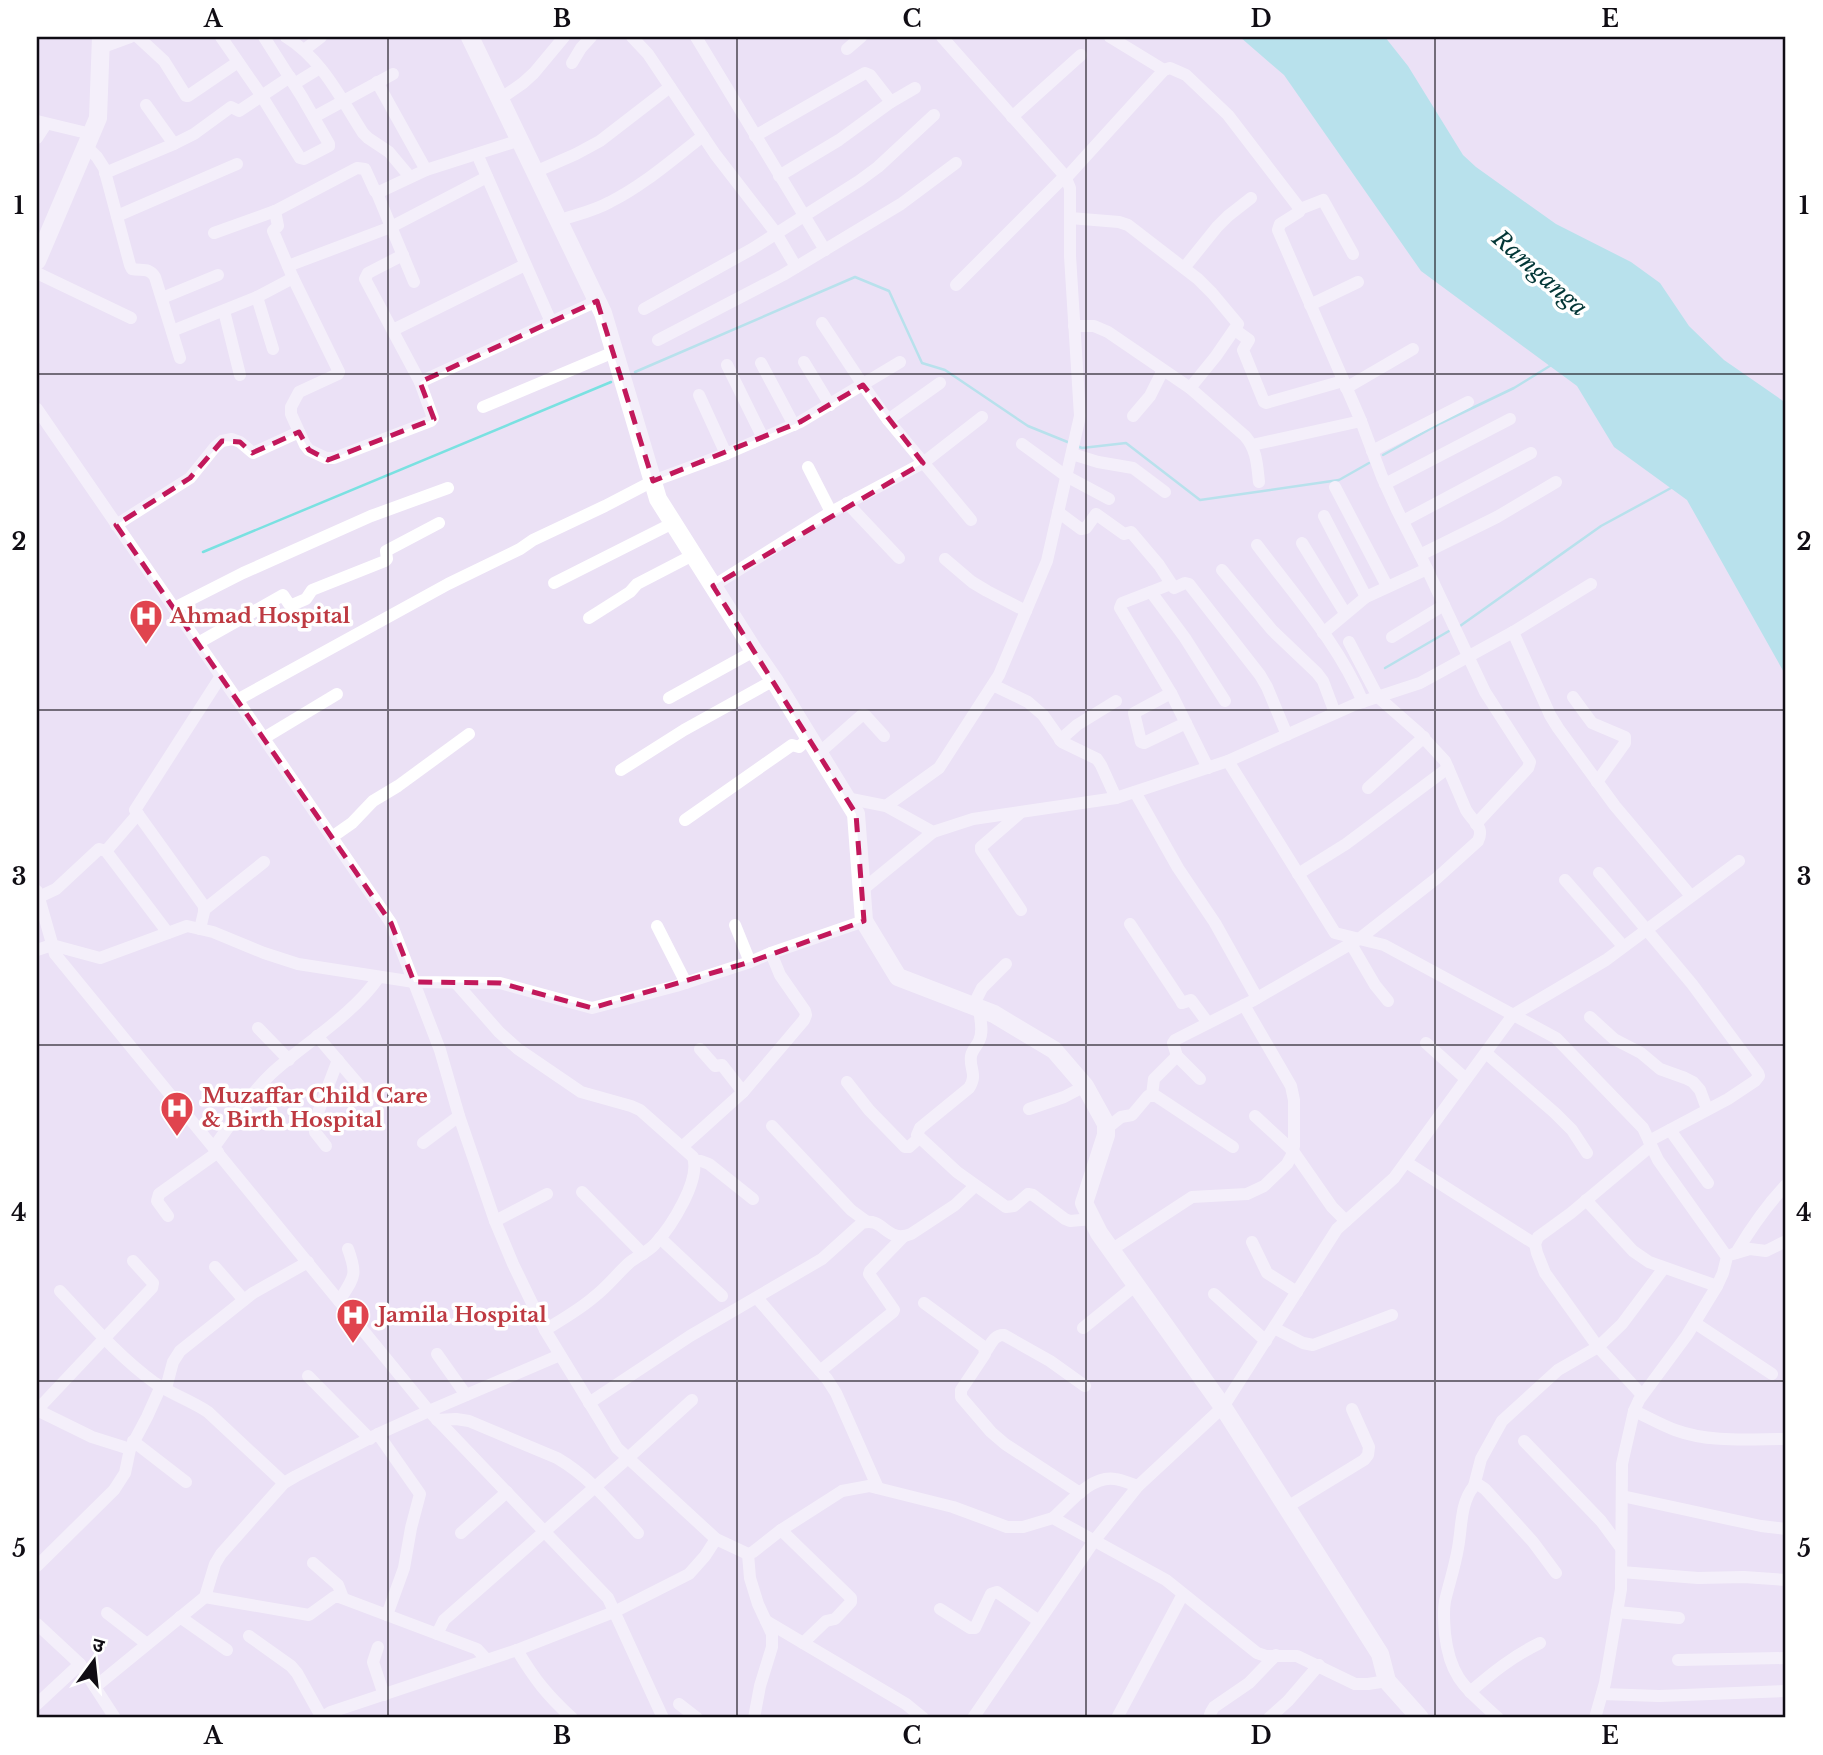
<svg xmlns="http://www.w3.org/2000/svg" width="1823" height="1755" font-family="'Libre Baskerville','Noto Sans Devanagari',serif">
	<rect width="100%" height="100%" fill="#ebe1f5"/>
	<polygon fill="#7ae1e1" points="1240,37 1385,37 1408,66 1463,155 1476,167 1556,224 1631,262 1660,283 1689,326 1724,360 1786,403 1786,676 1687,500 1614,447 1577,386 1421,271 1284,75"/>
	<g fill="none" stroke-linecap="round" stroke-linejoin="round">
		<g stroke="#7ae1e1" stroke-width="2.5">
			<polyline points="635,372 855,277 889,291 922,363 945,370 1028,426 1070,443"/>
			<polyline points="1077,446 1082,448 1126,443 1200,500 1339,480 1369,463"/>
			<polyline points="1383,455 1441,423 1514,388 1553,364"/>
			<polyline points="203,552 611,382"/>
			<polyline points="1460,626 1601,526 1671,488"/>
			<polyline points="1385,668 1449,631"/>
		</g>
		<g stroke="#fff" stroke-width="12">
			<polyline points="138,37 164,61 186,96 188,96 238,62"/>
			<polyline points="221,37 261,95 300,158 304,159 329,146 329,144 302,97 264,37"/>
			<path d="M286,37C322,59 341,99 363,133L368,138L389,152L410,177"/>
			<polyline points="632,37 648,54 715,154 776,233 796,267"/>
			<polyline points="696,37 825,250"/>
			<polyline points="1110,37 1164,70"/>
			<polyline points="100,48 130,37"/>
			<polyline points="847,49 861,37"/>
			<polyline points="304,50 321,37"/>
			<polyline points="572,63 581,48 591,37"/>
			<polyline points="377,82 426,170"/>
			<polyline points="294,84 320,68"/>
			<polyline points="500,99 523,83 534,73 564,37"/>
			<polyline points="146,105 174,144"/>
			<polyline points="314,117 393,74"/>
			<polyline points="1012,117 1081,55"/>
			<polyline points="37,121 91,134"/>
			<polyline points="755,136 865,73 870,75 891,102"/>
			<polyline points="37,138 46,124"/>
			<path d="M86,146L97,157L104,168L130,265L132,269C142,271 149,267 155,277L180,358"/>
			<polyline points="477,154 551,322"/>
			<polyline points="535,172 576,154 600,141 670,87"/>
			<polyline points="105,173 174,144 194,134 231,107 239,111 290,77"/>
			<polyline points="779,176 839,140 891,102 915,88"/>
			<polyline points="1066,178 1164,70 1170,68 1186,75 1228,115 1300,209 1299,212 1280,224 1278,230 1361,421 1382,477 1397,510 1427,569 1485,692 1530,762 1528,768 1476,824"/>
			<polyline points="377,193 414,282"/>
			<polyline points="1300,209 1323,200 1353,254"/>
			<polyline points="275,211 278,226 273,231 293,278 339,372 338,374 299,392 291,407 291,414 305,445 309,450 326,458 334,458 431,421 433,418 420,382 365,279 368,273 403,255"/>
			<polyline points="117,216 237,164"/>
			<polyline points="1070,218 1119,222 1128,225 1198,279 1212,293 1238,324 1216,356 1190,388"/>
			<path d="M558,221C575,215 594,211 610,202C644,185 673,159 703,136"/>
			<polyline points="214,233 275,211 357,168 365,169 375,191 377,193 426,170 520,140"/>
			<polyline points="288,266 391,227 487,177"/>
			<polyline points="1184,268 1217,227 1228,216 1251,198"/>
			<polyline points="37,273 131,318"/>
			<polyline points="956,285 1065,176"/>
			<polyline points="257,297 273,349"/>
			<polyline points="162,298 218,275"/>
			<polyline points="1310,305 1358,282"/>
			<polyline points="644,309 752,249 859,181 878,167 934,115"/>
			<polyline points="224,311 240,375"/>
			<polyline points="822,323 863,385 888,420 971,520"/>
			<path d="M1074,326H1094L1108,332L1190,388L1245,436C1257,450 1257,465 1259,482"/>
			<polyline points="393,330 525,265"/>
			<polyline points="1235,330 1249,340 1243,350 1264,402 1266,403 1343,381"/>
			<polyline points="172,331 257,297 293,278"/>
			<polyline points="658,340 783,275 901,204 956,163"/>
			<polyline points="804,362 830,405"/>
			<polyline points="761,363 794,425"/>
			<polyline points="727,365 763,438"/>
			<polyline points="420,382 597,301"/>
			<polyline points="1346,388 1413,349"/>
			<polyline points="699,395 726,454"/>
			<polyline points="483,407 614,352"/>
			<polyline points="37,409 391,923 440,1050 459,1116 495,1221 513,1264 545,1330 617,1448 628,1458 716,1539 748,1554 753,1552 781,1530 842,1491 869,1486 953,1507 1007,1527 1023,1527 1053,1518 1166,1580 1257,1653 1266,1656 1297,1656 1355,1684 1368,1684 1387,1681"/>
			<polyline points="1133,416 1150,396 1163,370"/>
			<polyline points="888,420 940,383"/>
			<polyline points="1022,444 1066,476 1109,499"/>
			<polyline points="1252,445 1361,421"/>
			<polyline points="1372,451 1468,402"/>
			<polyline points="1072,454 1098,462 1133,468 1165,492"/>
			<polyline points="808,467 831,512"/>
			<polyline points="1385,484 1510,419"/>
			<polyline points="1335,487 1387,586"/>
			<polyline points="847,503 899,558"/>
			<polyline points="1058,512 1081,529 1086,528 1096,514 1124,534 1131,532 1159,565 1174,588 1185,583 1189,584 1260,675 1267,687 1287,735"/>
			<polyline points="1324,516 1366,597"/>
			<polyline points="1403,521 1531,453"/>
			<polyline points="116,525 190,478 215,447 222,441 232,439 240,442 253,453 299,432"/>
			<polyline points="1302,543 1345,613"/>
			<path d="M1257,545C1295,596 1338,643 1363,702"/>
			<polyline points="1420,555 1497,517 1556,482"/>
			<polyline points="945,559 972,582 987,591 1026,611"/>
			<polyline points="1222,570 1272,630 1317,673 1323,681 1335,713"/>
			<polyline points="554,583 673,523"/>
			<polyline points="1171,584 1122,603 1120,608 1171,693 1208,768"/>
			<polyline points="713,586 831,512 923,463 982,417"/>
			<polyline points="1151,592 1185,638 1225,701"/>
			<polyline points="174,608 243,573 371,516 448,488"/>
			<polyline points="589,618 630,592 637,584 693,555"/>
			<polyline points="1513,632 1550,715 1558,728 1615,806 1691,896"/>
			<polyline points="1323,633 1366,597 1427,569"/>
			<polyline points="1392,637 1444,605"/>
			<polyline points="198,643 283,595 289,604 292,605 306,599 312,590 385,561 387,559 386,551 439,523"/>
			<polyline points="993,685 1028,702 1043,715 1062,742 1097,759 1101,765 1116,798"/>
			<polyline points="1171,693 1134,713 1141,742 1144,743 1186,723"/>
			<polyline points="1573,697 1592,723 1625,737 1625,743 1597,782"/>
			<polyline points="669,698 754,651"/>
			<polyline points="237,700 448,584 520,549 533,540 605,506 653,481 726,454 800,422 900,362"/>
			<polyline points="264,738 337,694"/>
			<polyline points="1060,740 1077,725 1116,701"/>
			<polyline points="819,753 862,715 865,715 884,736"/>
			<polyline points="1228,761 1335,933 1384,945 1556,1038 1643,1128 1658,1160 1727,1257 1723,1273 1717,1286 1687,1335 1639,1400 1634,1411 1622,1464 1621,1589 1605,1683 1595,1718"/>
			<polyline points="621,770 684,730 774,680"/>
			<polyline points="1368,788 1424,737"/>
			<polyline points="1135,792 1178,868 1215,923 1257,998"/>
			<polyline points="846,798 886,806 933,832 973,819 1116,798 1228,761 1356,704 1420,683 1513,632 1591,584"/>
			<polyline points="886,806 939,768 999,675 1047,561 1080,416 1070,256 1070,188 1065,176 942,37"/>
			<polyline points="1019,814 981,847 981,850 1021,910"/>
			<polyline points="685,820 792,745 799,747 810,737"/>
			<polyline points="332,837 352,823 373,801 398,786 469,734"/>
			<polyline points="106,851 138,814"/>
			<polyline points="1599,873 1692,984 1758,1073 1759,1076 1755,1081 1728,1099 1649,1141"/>
			<polyline points="1298,874 1346,844 1448,768"/>
			<polyline points="1565,880 1623,946"/>
			<polyline points="862,890 933,832"/>
			<polyline points="37,891 55,954 429,1411 608,1598 663,1718"/>
			<polyline points="39,897 56,889 99,849 106,851 168,933"/>
			<polyline points="205,909 264,862"/>
			<polyline points="1130,924 1181,1001 1182,1003 1191,1000 1208,1023"/>
			<polyline points="735,925 750,962"/>
			<polyline points="657,926 686,983"/>
			<polyline points="200,929 204,912 204,906 135,810 221,676"/>
			<polyline points="1351,944 1375,985 1388,1001"/>
			<polyline points="37,950 52,945 100,958 187,926 213,932 264,953 298,964 414,982 500,983 592,1008 676,986 750,962 771,953 864,921"/>
			<path d="M456,983L499,1032L518,1049L581,1092L631,1106L640,1110L693,1157C701,1180 671,1227 655,1244C648,1252 637,1256 629,1263C617,1274 607,1287 594,1297C579,1310 561,1320 545,1330"/>
			<polyline points="973,1006 982,988 1006,964"/>
			<path d="M979,1008C980,1019 984,1031 979,1041C977,1046 972,1050 971,1056C969,1069 978,1074 969,1088L920,1128L917,1135L957,1172L1006,1207L1014,1206L1028,1194L1033,1195L1065,1219L1070,1221L1092,1219"/>
			<polyline points="1590,1017 1614,1039 1641,1053 1660,1069 1685,1078 1693,1082 1700,1090 1707,1109"/>
			<polyline points="258,1028 289,1060"/>
			<polyline points="317,1036 369,1097"/>
			<polyline points="1426,1043 1466,1079"/>
			<polyline points="700,1049 715,1066 722,1065 743,1092"/>
			<polyline points="1486,1053 1555,1113 1572,1130 1587,1153"/>
			<path d="M1200,1079L1177,1056L1173,1043L1175,1040L1252,1001L1359,939L1437,878L1478,841C1485,827 1473,822 1466,810L1445,761L1419,733L1378,697L1349,642"/>
			<polyline points="847,1082 869,1110 905,1147 909,1147 919,1138"/>
			<polyline points="1152,1095 1154,1079 1177,1056"/>
			<polyline points="1029,1109 1064,1097 1085,1086"/>
			<polyline points="1255,1116 1293,1151 1332,1207 1346,1221"/>
			<polyline points="772,1126 851,1210 866,1221"/>
			<polyline points="1106,1129 1121,1117 1132,1115 1148,1096 1156,1096 1233,1147"/>
			<polyline points="1670,1130 1708,1183"/>
			<polyline points="423,1143 459,1116"/>
			<polyline points="326,1146 315,1132 314,1123 338,1060"/>
			<path d="M214,1147C232,1123 249,1095 271,1074C306,1042 351,1017 379,977"/>
			<polyline points="682,1147 743,1092 804,1020 806,1015 805,1011 780,975 771,953"/>
			<polyline points="695,1161 701,1161 709,1164 753,1199"/>
			<polyline points="1406,1162 1535,1244"/>
			<polyline points="582,1192 643,1254"/>
			<polyline points="1586,1200 1633,1251 1649,1262 1717,1286"/>
			<polyline points="168,1216 157,1201 159,1194 218,1152"/>
			<polyline points="495,1221 547,1194"/>
			<polyline points="660,1238 722,1296"/>
			<polyline points="1252,1242 1267,1273 1297,1292"/>
			<polyline points="1111,1250 1192,1197 1247,1194 1264,1186 1287,1164 1292,1155 1294,1146 1294,1100 1291,1086 1244,1005"/>
			<path d="M1736,1253C1751,1228 1766,1206 1786,1185"/>
			<polyline points="1733,1254 1750,1249 1766,1251 1786,1241"/>
			<polyline points="215,1267 244,1300"/>
			<path d="M60,1291C90,1323 119,1357 155,1383C171,1394 192,1401 208,1412L284,1483"/>
			<polyline points="1214,1294 1266,1341"/>
			<polyline points="757,1298 827,1379 836,1393 878,1488"/>
			<path d="M339,1301C354,1277 358,1276 348,1249"/>
			<polyline points="924,1303 984,1347 985,1354 961,1390 961,1397 991,1432 1005,1444 1080,1493"/>
			<polyline points="1695,1323 1772,1374"/>
			<polyline points="1083,1328 1136,1285"/>
			<polyline points="1274,1328 1303,1343 1313,1345 1392,1315"/>
			<path d="M986,1351C991,1344 995,1334 1004,1335L1050,1361L1085,1386"/>
			<polyline points="437,1354 466,1395"/>
			<polyline points="820,1371 893,1312 894,1310 869,1274 870,1271 903,1237"/>
			<polyline points="308,1376 370,1439"/>
			<polyline points="166,1388 173,1362 180,1351 253,1293 308,1262"/>
			<polyline points="1642,1395 1598,1347 1545,1273 1537,1253 1535,1244 1538,1237 1571,1213 1651,1146"/>
			<path d="M589,1403L690,1336L822,1259L862,1223C884,1216 886,1244 911,1234L955,1205L975,1186"/>
			<polyline points="37,1410 152,1288 153,1283 133,1261"/>
			<polyline points="37,1410 92,1437 130,1449"/>
			<path d="M1634,1411C1648,1417 1661,1425 1675,1430C1710,1443 1750,1439 1786,1439"/>
			<path d="M437,1420L456,1419L469,1421L557,1458C590,1477 613,1506 638,1533"/>
			<polyline points="378,1434 420,1494 411,1528 404,1568 387,1615"/>
			<polyline points="133,1441 186,1482"/>
			<polyline points="1524,1441 1601,1521 1621,1548"/>
			<polyline points="1474,1486 1481,1459 1502,1421 1558,1370 1598,1347 1622,1324 1664,1268"/>
			<polyline points="1622,1496 1761,1526 1786,1529"/>
			<polyline points="1287,1507 1364,1460 1368,1455 1369,1447 1352,1409"/>
			<path d="M1053,1518C1070,1503 1091,1475 1115,1479C1123,1480 1131,1484 1138,1486"/>
			<polyline points="781,1530 851,1598 851,1602 835,1619 826,1621 803,1643"/>
			<polyline points="461,1533 507,1492"/>
			<polyline points="748,1554 750,1578 758,1604 772,1634 772,1647 760,1686 754,1718"/>
			<polyline points="313,1563 338,1585 343,1598"/>
			<polyline points="37,1566 114,1490 125,1473 130,1449 147,1417 161,1386"/>
			<polyline points="1621,1572 1698,1578 1744,1577 1786,1580"/>
			<polyline points="205,1597 309,1615 334,1597 339,1597 477,1649 487,1660"/>
			<polyline points="940,1609 970,1628 975,1628 991,1594 997,1592 1039,1621"/>
			<polyline points="1617,1612 1679,1618"/>
			<polyline points="107,1613 147,1644"/>
			<polyline points="180,1617 227,1650"/>
			<polyline points="766,1621 906,1704 923,1718"/>
			<polyline points="37,1624 80,1664 115,1718"/>
			<polyline points="437,1634 444,1620 628,1458 692,1400"/>
			<polyline points="249,1636 291,1666 297,1673 322,1718"/>
			<polyline points="378,1647 373,1662 384,1695"/>
			<path d="M517,1650C535,1680 547,1695 572,1718"/>
			<polyline points="1678,1660 1786,1658"/>
			<polyline points="95,1687 205,1597 215,1564 221,1554 284,1483 296,1476 378,1434 429,1411 560,1355"/>
			<path d="M1470,1692C1492,1673 1513,1656 1540,1643"/>
			<polyline points="1602,1694 1659,1696 1786,1691"/>
			<polyline points="37,1704 80,1664"/>
			<polyline points="679,1704 697,1718"/>
			<polyline points="321,1718 331,1712 517,1650 614,1612 689,1574 705,1556 716,1539"/>
			<polyline points="973,1718 1094,1541 1138,1486 1223,1407 1337,1229 1394,1178 1513,1015 1606,960 1739,861"/>
			<polyline points="1117,1718 1183,1594"/>
			<polyline points="1209,1718 1211,1712 1214,1707 1249,1683 1276,1655"/>
			<polyline points="1269,1718 1288,1701 1319,1665"/>
			<path d="M1498,1718C1467,1689 1450,1679 1445,1634C1444,1623 1443,1612 1445,1601C1449,1584 1455,1566 1458,1548C1462,1527 1460,1503 1474,1486L1479,1485L1485,1489L1533,1542L1556,1573"/>
		</g>
		<g stroke="#fff" stroke-width="18">
			<polyline points="470,37 603,313 658,499 754,651 774,680 856,814 864,921 898,977 994,1014 1054,1050 1085,1086 1106,1124 1106,1135 1084,1203 1099,1233 1223,1407 1380,1654 1387,1681 1420,1718"/>
			<polyline points="37,261 98,118 101,37"/>
		</g>
	</g>
	<path d="M0 0H1823V1755H0ZM597,301L653,481L800,422L863,385L923,463L713,586L856,814L864,921L750,962L592,1008L500,983L414,982L391,923L116,525L190,478L222,441L240,442L252,453L299,432L309,450L328,460L434,419L420,382Z" fill="#ebe1f5" fill-opacity=".55" fill-rule="evenodd"/>
	<path fill="none" stroke="#c2185b" stroke-width="5" stroke-dasharray="14 9" stroke-linejoin="round" d="M597,301L653,481L800,422L863,385L923,463L713,586L856,814L864,921L750,962L592,1008L500,983L414,982L391,923L116,525L190,478L222,441L240,442L252,453L299,432L309,450L328,460L434,419L420,382Z"/>
	<path fill="none" stroke="#100d14" stroke-width="2" stroke-opacity="0.55" d="M388,37V1718M737,37V1718M1086,37V1718M1435,37V1718M37,374H1786M37,710H1786M37,1045H1786M37,1381H1786"/>
	<defs>
		<symbol id="hospital-pin" viewBox="-11 -11 22 30"><path d="M0 17L-7.5 6A9.5 9.5 0 1 1 7.5 6Z" fill="#e0444e" stroke="#fff"/><path d="M-5-5h3v3.5h4V-5h3V5h-3V1.5h-4V5h-3Z" fill="#fff"/></symbol>
	</defs>
	<g fill-rule="evenodd">
		<use href="#hospital-pin" x="127" y="597" width="38" height="52"/>
		<use href="#hospital-pin" x="158" y="1089" width="38" height="52"/>
		<use href="#hospital-pin" x="334" y="1296" width="38" height="52"/>
	</g>
	<g text-anchor="middle" dominant-baseline="central" stroke-width="7" stroke-linejoin="round" paint-order="stroke">
		<g font-size="21" font-weight="bold" fill="#be3a42" stroke="#fff" text-anchor="start">
			<text x="170" y="616">Ahmad Hospital</text>
			<text x="202" y="1096">Muzaffar Child Care<tspan x="202" dy="24">&amp; Birth Hospital</tspan></text>
			<text x="378" y="1315">Jamila Hospital</text>
		</g>
		<g font-size="23" font-style="italic" fill="#023636" stroke="#fff">
			<text transform="translate(1540 273) rotate(41)">Ramganga</text>
		</g>
	</g>
	<rect width="1823" height="1755" fill="none" stroke="#ffffff" stroke-width="77"/>
	<g transform="translate(94 1661) rotate(15)" stroke="#ffffff" stroke-width="5" paint-order="stroke">
	<path d="M0-5L12 26L0 18L-12 26Z" fill="#100d14"/>
	<text y="-10" font-size="19" font-weight="bold" text-anchor="middle" fill="#100d14">उ</text>
	</g>
	<rect x="38" y="38" width="1746" height="1678" fill="none" stroke="#100d14" stroke-width="2.5"/>
	<g font-size="23" text-anchor="middle" font-weight="bold" fill="#100d14">
		<text x="213" y="27">A</text>
		<text x="562" y="27">B</text>
		<text x="912" y="27">C</text>
		<text x="1261" y="27">D</text>
		<text x="1610" y="27">E</text>
		<text x="19" y="214">1</text>
		<text x="1804" y="214">1</text>
		<text x="19" y="550">2</text>
		<text x="1804" y="550">2</text>
		<text x="19" y="885">3</text>
		<text x="1804" y="885">3</text>
		<text x="19" y="1221">4</text>
		<text x="1804" y="1221">4</text>
		<text x="19" y="1557">5</text>
		<text x="1804" y="1557">5</text>
		<text x="213" y="1744">A</text>
		<text x="562" y="1744">B</text>
		<text x="912" y="1744">C</text>
		<text x="1261" y="1744">D</text>
		<text x="1610" y="1744">E</text>
	</g>
</svg>
